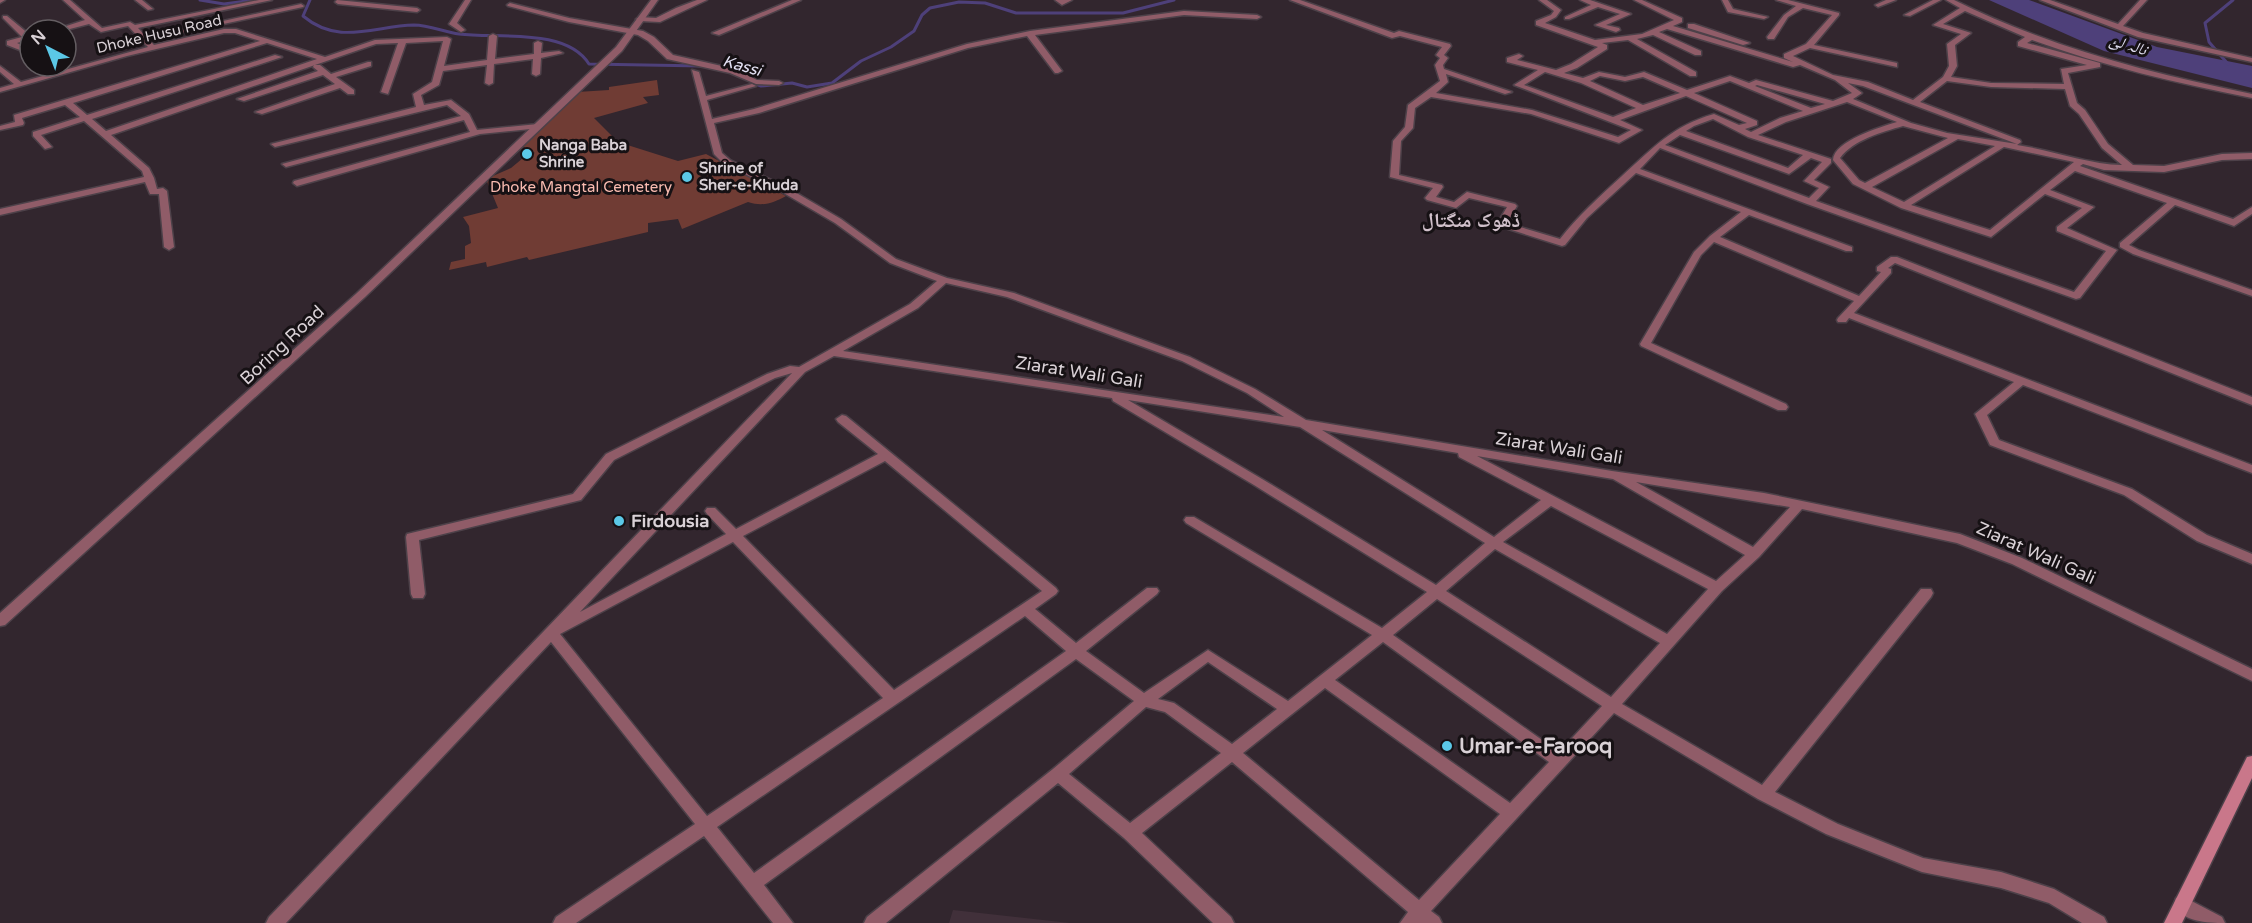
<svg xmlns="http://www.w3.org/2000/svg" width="2252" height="923" font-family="'Varela Round','Noto Naskh Arabic',sans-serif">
	<rect width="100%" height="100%" fill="#32262e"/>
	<polygon fill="#41303a" points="953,910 1070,923 949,923"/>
	<path fill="#703c34" d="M657,80L659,95L643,97L648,103L594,118L618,142L678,161L706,154L786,196C773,203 763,207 748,202L682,229L678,219L648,223V232L529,260L527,257L487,267L486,262L449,270L451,262L465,259V246L471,243L469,226L463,217L498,208L486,179L511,168L523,158L535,153L520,145L577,92L609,90V87Z"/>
	<polygon fill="#4e407a" points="1989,0 2029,0 2157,47 2252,66 2252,88 2104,51"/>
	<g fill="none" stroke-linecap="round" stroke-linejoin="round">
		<g stroke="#4e407a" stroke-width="3">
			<polyline points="200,0 224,4 254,0"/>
			<path d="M310,0L303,16C339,46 373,26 414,25C429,25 444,32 459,34C497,39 566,27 589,64L702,66"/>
			<polyline points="2228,64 2209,42 2205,23 2233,0"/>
			<polyline points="753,83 761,86 792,83 807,87 832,83 861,61 891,47 914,31 922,15 930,8 959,2 985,3 1016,13 1123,13 1174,0"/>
		</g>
		<defs>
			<g id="minor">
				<polygon points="0,0 5,0 0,3"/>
				<path d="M63,0H70L102,28L130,22L135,25L259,0H272L138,28L154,45L224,29H236L325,57L375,40L447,37L451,39L444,66L487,60L489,36L493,34L497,36L495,59L534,54V43L538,41L542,43L541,53L559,51L563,53L541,58L540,74L536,76L532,74L533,59L494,64L493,83L489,85L485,83L487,65L443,71L439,85L421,95L424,105L451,100L469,114L477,130L538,124H541V128L480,134L297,186L293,183L294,181L470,132L464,120L286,167L282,164L461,116L447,105L275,147L271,144L416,107L413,94L432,82L443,41L406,43L388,94L381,92L398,43L376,44L111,135L149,168L154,178L157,189L163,188L167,191L174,247L169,250L164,247L159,194H150L145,182L0,215V209L144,177L142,171L84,121L41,135L52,147L45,149L33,136V132L80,117L65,105L22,118L24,123L23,125L0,130V126L15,122L14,115L260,41L235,33H224L127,56L0,92V88L14,84L0,72V66L21,82L148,47L128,26L101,32L89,24L66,30H54L85,20ZM267,43L317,59L106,131L92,119L282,57L275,55L87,115L73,103Z"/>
				<polygon points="135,0 142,0 153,9 148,10"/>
				<polygon points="337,0 417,8 420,10 417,12 338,4 335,2"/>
				<polygon points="465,0 471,0 457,23 465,30 461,32 449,24"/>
				<polygon points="697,0 707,0 660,22 640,21 636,19 640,17 656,18 676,8"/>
				<polygon points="792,0 801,0 719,35 712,33"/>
				<polygon points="1055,0 1072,0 1062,5"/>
				<path d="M1290,0H1300L1394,33L1399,31L1450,44L1451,46L1444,55L1448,58L1443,65L1444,69L1512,92L1505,94L1446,74L1448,82L1436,93L1532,110L1618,137L1631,130L1514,85L1538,70L1507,62V58L1519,54L1523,56L1517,60L1556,70L1571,64L1598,47L1536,25V21L1551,15L1554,11L1539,0H1547L1561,10L1556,17L1545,23L1595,40L1642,34L1674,20L1634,0H1642L1682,18V22L1673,26L1793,62L1784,58V54L1806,44L1832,15L1803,8L1788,17L1774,39H1768L1767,37L1784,15L1796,6L1776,0H1788L1839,13V15L1814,45L1897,63V67L1810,48L1793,56L1833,75L1868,82L1913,100L1943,77L1949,66L1947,44L1961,34L1933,25L1960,8L1946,0H1954C2049,47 2148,73 2252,94V98C2177,83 2103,66 2032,40L2027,43L2100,63V67L2068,73L2077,103L2085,110L2108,144L2133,165L2164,166L2222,154L2252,153V159L2222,160L2164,172L2104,170L2083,164L2080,166L2233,219L2252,207V214L2234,226L2175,205L2129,245L2139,250L2252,290V296L2133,254L2120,247V243L2167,203L2075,171L2050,190L2094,207L2067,228L2117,250L2080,298L2076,299L1807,204L1660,148L1640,169L1852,247V251H1846L1749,215L1720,237L1859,296L1881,272L1877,271V267L1891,257H1897L2252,397V405L1895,263L1888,268L1891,269V273L1854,313L2252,465V473L2023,385L1987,415L1999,440L2132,489L2207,535L2252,554V564L2197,541L2124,495L1990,445L1975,414L2014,382L1849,318L1846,322H1838L1837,320L1838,318L1854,301L1714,242L1701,255L1651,343L1786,404L1788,407L1786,410H1778L1641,346L1640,344L1694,252L1710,236L1741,212L1636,173L1587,218L1565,245L1562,246L1499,226L1497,224L1507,207L1469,198L1456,208L1427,200L1425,198L1433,188L1390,177L1393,141L1405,127L1408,105L1440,81L1435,65L1440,58L1436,55L1442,47L1400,36L1392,38ZM1965,11L2025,37L2018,42V46L2087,65L2061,69L2064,84L1991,83L1951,77L1957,66L1955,45L1971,33L1943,24ZM1667,29L1793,67L1800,65L1835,80L1852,93L1833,101L1756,80L1749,83L1730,76L1687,90L1644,72L1625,77L1599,72L1583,78L1564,73L1577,68L1607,49V45L1602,43L1628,40L1690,76H1696V72L1637,39L1653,35L1695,55H1701V51L1659,32ZM1545,72L1581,83L1636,108L1613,117L1524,85ZM1600,76L1625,81L1643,77L1680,93L1643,105L1590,81ZM1730,81L1803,111L1780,118L1751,132L1745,129L1757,125V121L1694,93ZM1947,81L1991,87L2065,89L2070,106L2079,114L2102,148L2122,165C2087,164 2052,150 2017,145L2021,142L2020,140L1920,102ZM1848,83L1863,86L2017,144L1947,133L1911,123L1853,99L1862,93ZM1757,85L1825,104L1811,108L1755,86ZM1686,96L1747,123L1739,125L1714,114C1672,126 1653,148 1622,176C1600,196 1578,216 1560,239L1507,223L1517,206L1515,204L1467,192L1454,202L1436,197L1443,187L1442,185L1399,175L1401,141L1413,128L1415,108L1431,97L1531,114L1619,143L1642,130L1620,120ZM1847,102L1897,122C1880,127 1834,141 1833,160L1853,184L1901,208L1991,237L2045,194L2082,208L2057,227V231L2106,251L2074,292L1816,201L1829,187L1814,180L1831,163V159L1758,135L1786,122ZM1713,119L1748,137L1803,155L1788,168L1686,131L1694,126ZM1903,126L1948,138L1865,183L1859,180L1840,158C1853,140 1882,132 1903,126ZM1680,135L1789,174L1811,158L1822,162L1804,181L1819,188L1809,198L1665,145ZM1958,139L1995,146L1904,202L1872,187ZM2004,147L2074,162L1990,230L1911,205Z"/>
				<polygon points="1580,0 1590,0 1631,14 1606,25 1619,28 1620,30 1616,32 1595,25 1620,14 1598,7 1569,19 1565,19 1565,17 1591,5"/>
				<polygon points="1722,0 1728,0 1733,9 1768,17 1764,19 1728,12"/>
				<polygon points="1886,0 1896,0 1878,7 1875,5"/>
				<polygon points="1933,0 1941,0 1910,16 1904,15"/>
				<polygon points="2040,0 2050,0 2118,24 2140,0 2147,0 2123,26 2143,33 2252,58 2252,62 2138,37"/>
				<polygon points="510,3 569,18 643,31 654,37 673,55 735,69 757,80 779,81 783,83 779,85 756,84 730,73 667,59 648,41 638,35 569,22 508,6 507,5"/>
				<polygon points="301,4 304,6 303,7 172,35 168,33"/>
				<path d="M1184,11L1257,15L1261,17L1257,19L1184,15L1035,35L1062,71L1058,73H1055L1027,36L968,48L759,113L714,123L722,153L730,160L788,188L841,219L896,259L947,278L1014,293L1190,357L1255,389L1306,420L1612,471L1764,493L1960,534L2022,558L2252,669V681L2012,564L1957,543L1802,509L1759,557L1722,591L1622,704L1762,785L1921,589H1931L1933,593L1931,597L1775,792L1838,824L1923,858L2001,872L2054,889L2104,917L2107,923H2082L2049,903L2001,888L1922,872L1826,834L1758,799L1614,713L1431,911L1439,917L1442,923H1400L1408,912L1232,762L1142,833L1231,917L1234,923H1213L1124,838L1058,783L886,923H864L867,917L1053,769L1134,701L1076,659L764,885L793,923H773L704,836L576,923H553L556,917L695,824L551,642L286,923H266L269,917L792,373L775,378L614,460L581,500L419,540L425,594L423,598H413L411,594L406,537L407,534L573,494L606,454L767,374L790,366L799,367L910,304L937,281L890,263L835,223L782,192L724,164L714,154L692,70L699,72L706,96L752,84L756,86L707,100L712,119L754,109L967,44L1030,31ZM946,283L1007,297L1182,361L1247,393L1284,417L843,351L918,308ZM834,356L1112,398L1113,401L1254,485L1427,592L1382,628L1194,517H1186L1184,520L1186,523L1372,635L1288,701L1208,650L1144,693L1086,651L1157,594L1159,591L1157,588H1147L1076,643L1035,609L1056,594L1058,591L1056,588L846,416L842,415L836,419L838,422L878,454L736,529L715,508H707L705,511L707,514L726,534L580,612L805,372ZM1128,400L1300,427L1485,543L1436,585L1262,479ZM1322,430L1458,453L1459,457L1541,500L1494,537ZM1477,456L1613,479L1745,555L1716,581ZM885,461L1042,591L894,690L743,536ZM1636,482L1790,507L1753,547ZM1551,506L1708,589L1667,634L1503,542ZM733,542L883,698L707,816L560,634ZM1495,549L1660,643L1611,697L1446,591ZM1437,599L1602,706L1559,752L1393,635ZM1025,616L1066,651L754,873L717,827ZM1383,642L1549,762L1510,803L1335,680ZM1208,662L1277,709L1232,744L1174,703L1158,699ZM1325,688L1500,814L1419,900L1243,753ZM1146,707L1165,712L1221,753L1130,823L1069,774Z"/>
				<polygon points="3,16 7,16 30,35 30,39 17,43 30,49 30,54 7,45 7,41 22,37 3,18"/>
				<polygon points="1688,24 1694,24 1750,43 1743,45 1688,28"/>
				<polygon points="368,62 371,62 371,66 336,77 354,90 354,94 348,94 340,88 262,114 255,112 335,84 323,75 244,101 237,99 318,71 313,67 314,65 320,65 331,74"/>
				<path d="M2182,896L2222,917L2225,923C2207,923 2182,922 2174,904L2176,898Z"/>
			</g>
			<polygon id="tertiary" points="651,0 658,0 622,51 365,297 5,625 0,626 0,613 357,293 616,47"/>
			<polygon id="secondary" points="2252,756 2252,778 2182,923 2164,923 2247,757"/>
		</defs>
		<use href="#minor" stroke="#4d4149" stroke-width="3"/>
		<use href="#tertiary" stroke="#4d4149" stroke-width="3"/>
		<use href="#secondary" stroke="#4d4149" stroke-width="3"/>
		<use href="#minor" fill="#905c68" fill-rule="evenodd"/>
		<use href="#tertiary" fill="#905c68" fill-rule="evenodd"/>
		<use href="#secondary" fill="#c9778a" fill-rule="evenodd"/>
	</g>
	<g fill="#5bc8e7" stroke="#161114" stroke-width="2">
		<circle cx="527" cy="154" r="6"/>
		<circle cx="687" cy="177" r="6"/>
		<circle cx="619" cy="521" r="6"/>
		<circle cx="1447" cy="746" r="6"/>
	</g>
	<g text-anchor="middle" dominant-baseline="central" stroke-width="6" stroke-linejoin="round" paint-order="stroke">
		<g font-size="15" fill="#d9d1d6" stroke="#161114">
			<text transform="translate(159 34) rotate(-13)">Dhoke Husu Road</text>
		</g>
		<g font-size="15" font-weight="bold" fill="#d9d1d6" stroke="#161114" text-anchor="start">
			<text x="539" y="145">Nanga Baba<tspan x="539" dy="17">Shrine</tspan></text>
			<text x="699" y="168">Shrine of<tspan x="699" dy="17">Sher-e-Khuda</tspan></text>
		</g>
		<g font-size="15" fill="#f9bbb0" stroke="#161114">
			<text x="581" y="187">Dhoke Mangtal Cemetery</text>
		</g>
		<g font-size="16" font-style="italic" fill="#e3e1f3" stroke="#161114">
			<text transform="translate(2128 45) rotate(17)">نالہ لئ</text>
			<text transform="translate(742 66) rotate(16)">Kassi</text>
		</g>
		<g font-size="18" fill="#d9d1d6" stroke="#161114">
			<text transform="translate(282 345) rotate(-43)">Boring Road</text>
			<text transform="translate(1079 372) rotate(9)">Ziarat Wali Gali</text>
			<text transform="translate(1559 448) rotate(9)">Ziarat Wali Gali</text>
			<text transform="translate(2036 553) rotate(24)">Ziarat Wali Gali</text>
		</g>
		<g font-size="18" font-weight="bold" fill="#d9d1d6" stroke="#161114" text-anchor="start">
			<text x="631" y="521">Firdousia</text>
		</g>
		<g font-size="20" font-weight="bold" fill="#d0c0ca" stroke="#161114">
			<text x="1471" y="221">ڈھوک منگتال</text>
		</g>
		<g font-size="21" font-weight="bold" fill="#d9d1d6" stroke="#161114" text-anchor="start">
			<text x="1459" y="746">Umar-e-Farooq</text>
		</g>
	</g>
	<g transform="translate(48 48) rotate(318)"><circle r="28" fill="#161114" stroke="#645e62" stroke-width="1.5"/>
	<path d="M0-4.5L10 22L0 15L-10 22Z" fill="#5bc8e7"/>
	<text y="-9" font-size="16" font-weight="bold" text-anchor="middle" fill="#d9d1d6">N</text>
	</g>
</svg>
